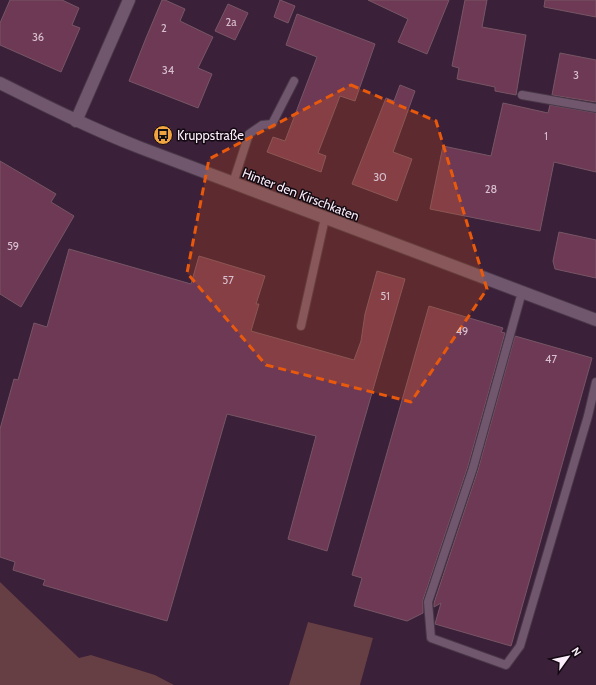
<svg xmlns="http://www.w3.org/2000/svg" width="596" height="685" font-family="Cabin,sans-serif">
	<rect width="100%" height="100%" fill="#2f1a2e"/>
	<polygon fill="#3b2039" points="0,0 596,0 596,685 360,685 373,638 308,622 289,685 174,685 155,675 91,655 79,659 0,582"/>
	<g fill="#663f45">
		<polygon points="0,582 79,658 91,655 155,675 174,685 0,685"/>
		<polygon points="308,622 373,638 360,685 289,685"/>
	</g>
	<g fill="#6e3954" stroke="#765665">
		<polygon points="10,0 62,0 79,8 72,25 80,28 61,72 0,45 0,23"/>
		<polygon points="162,0 165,0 185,9 180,21 213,37 198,68 212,74 198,108 129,81 146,38"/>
		<polygon points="280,0 295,6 288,23 274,17"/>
		<polygon points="368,0 449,0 427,54 398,42 408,19"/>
		<polygon points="465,0 487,0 482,27 526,35 516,95 495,91 495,87 457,79 459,68 452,66"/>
		<polygon points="545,0 596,0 596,17 544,7"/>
		<polygon points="228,4 248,13 235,40 215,31"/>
		<polygon points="297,14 375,44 355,101 340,96 318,153 326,156 321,172 267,152 273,137 285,141 317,57 286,45"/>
		<polygon points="560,53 596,60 596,102 552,95"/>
		<polygon points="400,85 415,91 393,152 412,159 397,201 352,184 386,98 394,101"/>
		<polygon points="503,103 548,113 550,105 596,113 596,172 554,162 540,231 430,209 443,146 491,156"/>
		<polygon points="0,161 56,194 51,202 74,216 21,307 0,294"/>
		<polygon points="559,232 596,240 596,278 555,269 553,261"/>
		<polygon points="69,249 191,284 199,256 265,276 256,304 259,304 251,331 354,360 361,341 365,314 377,271 405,279 356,448 327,551 288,539 316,436 227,414 167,621 43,585 45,580 13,570 15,562 0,557 0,429 14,379 18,380 34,323 47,327"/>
		<polygon points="429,306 503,328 501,332 505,333 468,466 423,600 423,613 407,621 354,606 362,578 352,575"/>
		<polygon points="515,336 592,358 511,646 435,624 441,603 434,607 434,603 478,470"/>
	</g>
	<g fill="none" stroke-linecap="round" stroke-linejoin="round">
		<defs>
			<g id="service">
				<polyline points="522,95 596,108"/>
				<polyline points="233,183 249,134 262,125 272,124 294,81"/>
				<polyline points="522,292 473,468 428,602 431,638 506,665 520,646 588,416 596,382"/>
				<polyline points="301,326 325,218"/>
			</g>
			<g id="minor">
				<path d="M0,83C46,106 92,129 141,148L596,320"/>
				<polyline points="76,121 129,0"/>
			</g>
		</defs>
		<use href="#service" stroke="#493848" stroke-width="10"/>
		<use href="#minor" stroke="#493848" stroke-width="14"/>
		<use href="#service" stroke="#70576e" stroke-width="8"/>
		<use href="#minor" stroke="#70576e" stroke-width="12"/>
	</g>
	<path fill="#e8590c" fill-opacity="0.2" stroke="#e8590c" stroke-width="3" stroke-dasharray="8 5" stroke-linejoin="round" d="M351,85L436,121L487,289L411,402L266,365L187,273L209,159Z"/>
	<defs>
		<symbol id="bus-disc" viewBox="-11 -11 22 22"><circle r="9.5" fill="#f1a540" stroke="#120911"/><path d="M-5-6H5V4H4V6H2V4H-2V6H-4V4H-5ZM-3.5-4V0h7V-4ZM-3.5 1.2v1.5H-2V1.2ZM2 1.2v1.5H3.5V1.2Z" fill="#111"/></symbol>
	</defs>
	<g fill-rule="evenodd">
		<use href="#bus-disc" x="152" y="124" width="22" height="22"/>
	</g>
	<g text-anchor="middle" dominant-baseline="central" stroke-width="3" stroke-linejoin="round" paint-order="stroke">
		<g font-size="11" fill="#d8c0d0">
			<text x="231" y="22">2a</text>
			<text x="164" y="28">2</text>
			<text x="38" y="37">36</text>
			<text x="168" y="70">34</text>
			<text x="576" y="75">3</text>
			<text x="546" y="136">1</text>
			<text x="380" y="177">30</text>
			<text x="491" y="189">28</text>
			<text x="13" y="246">59</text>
			<text x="228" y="280">57</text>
			<text x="385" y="296">51</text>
			<text x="462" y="331">49</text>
			<text x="551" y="359">47</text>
		</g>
		<g font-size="13" fill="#fcedfa" stroke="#120911" text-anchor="start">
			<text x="177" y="135">Kruppstraße</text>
		</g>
		<g font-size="13" fill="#fcedfa" stroke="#120911">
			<text transform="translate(301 194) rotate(21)">Hinter den Kirschkaten</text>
		</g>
	</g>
	<g transform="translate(568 657) rotate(57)" stroke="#120911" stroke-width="3" paint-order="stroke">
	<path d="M0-3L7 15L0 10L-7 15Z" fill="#fcedfa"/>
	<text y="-6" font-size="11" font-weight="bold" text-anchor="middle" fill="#fcedfa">N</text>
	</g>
</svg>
